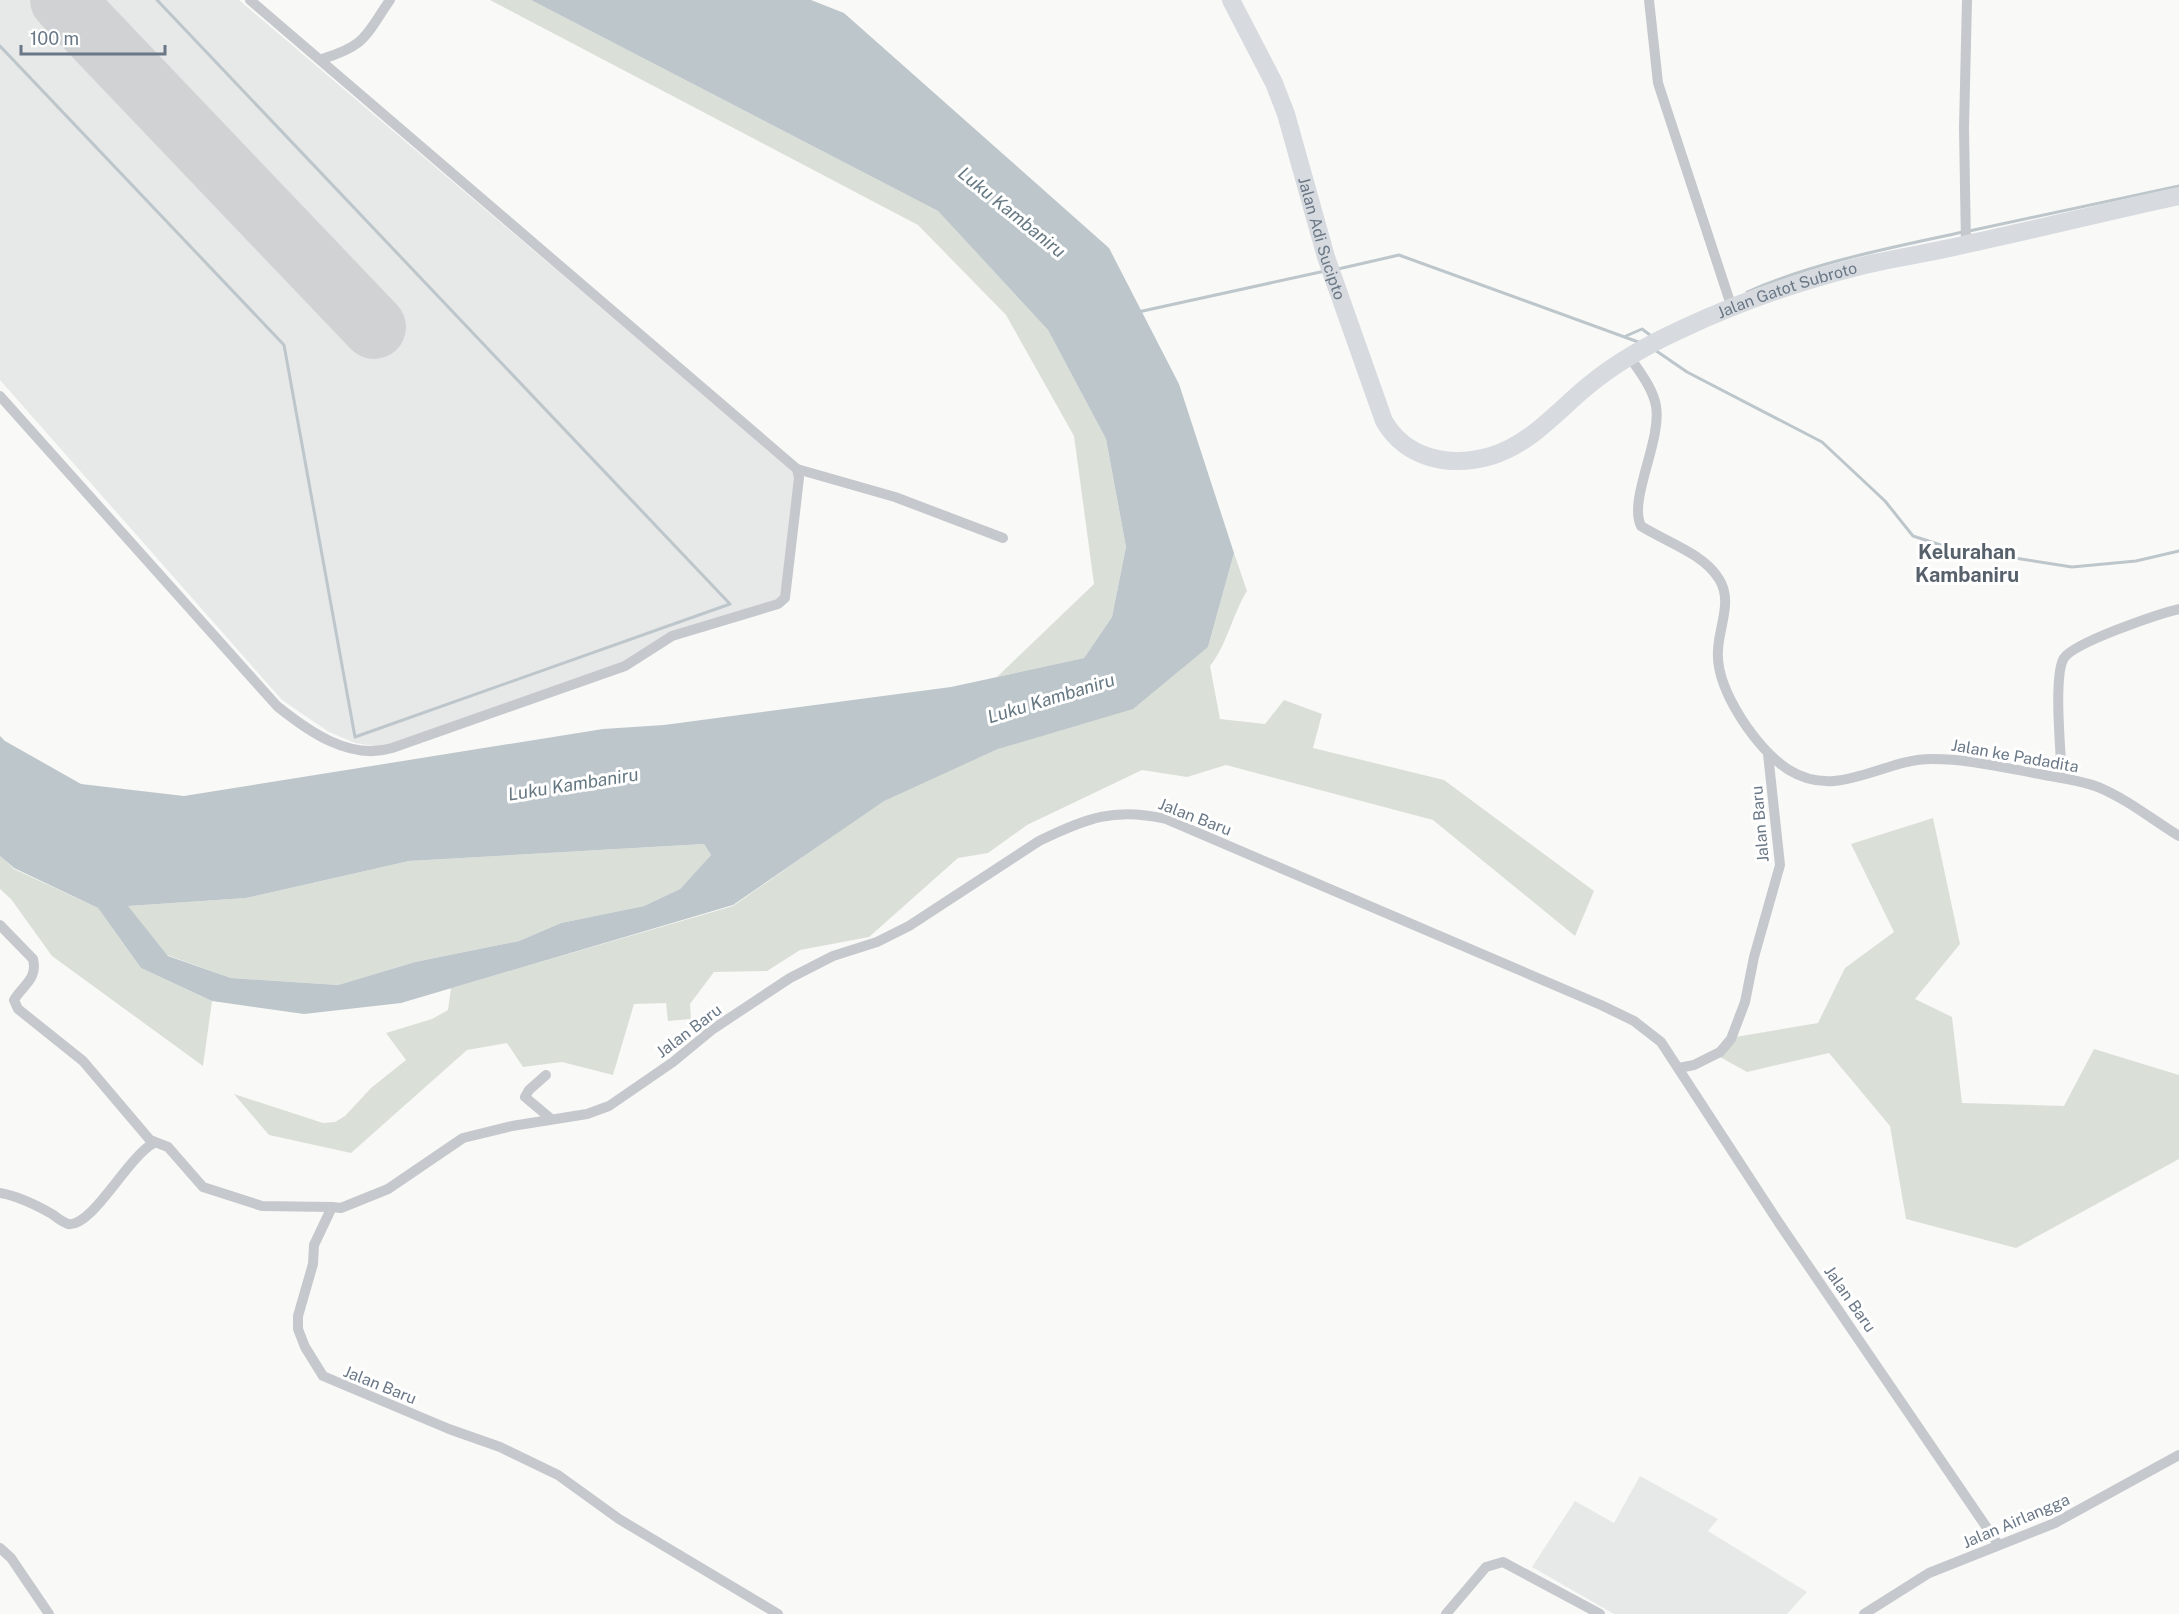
<svg xmlns="http://www.w3.org/2000/svg" width="2179" height="1614" font-family="'Public Sans',sans-serif">
	<rect width="100%" height="100%" fill="#f9f9f7"/>
	<g fill="#e7e8e8">
		<polygon points="0,0 239,0 794,472 796,477 781,598 671,632 628,662 381,747 355,743 329,732 282,700 0,380"/>
		<polygon points="1640,1476 1718,1519 1708,1531 1807,1592 1787,1614 1614,1614 1532,1567 1575,1501 1614,1523"/>
	</g>
	<g fill="#dae0d8">
		<polygon points="490,0 531,0 938,211 1048,330 1106,439 1126,547 1112,617 1084,658 997,677 1094,584 1074,436 1006,315 918,225"/>
		<path d="M1234,553L1247,591C1232,615 1227,645 1210,666L1220,719L1265,724L1284,700L1322,714L1313,748L1444,780L1594,891L1575,936L1433,820L1226,765L1187,777L1142,770L1027,825L988,853L958,858L869,937L800,950L767,971L714,972L690,1004L691,1019L668,1021L666,1003L634,1004L613,1075L562,1062L523,1067L507,1043L467,1050L351,1153L269,1135L234,1094L323,1123L335,1122L345,1116L371,1088L406,1060L386,1033L432,1019L448,1010L451,988L733,906L884,800L998,749L1208,647Z"/>
		<polygon points="1933,818 1960,944 1915,999 1952,1017 1962,1103 2064,1106 2094,1049 2179,1075 2179,1159 2016,1248 1906,1219 1890,1126 1829,1053 1747,1072 1720,1057 1735,1037 1818,1023 1845,968 1894,932 1851,844"/>
		<polygon points="704,844 711,855 680,889 644,906 561,923 519,941 415,962 338,985 231,978 167,955 127,906 246,898 409,861"/>
		<polygon points="0,856 14,869 98,908 141,968 212,1001 203,1066 52,956 11,899 0,889"/>
	</g>
	<path fill="#bdc6cb" fill-rule="evenodd" d="M531,0H811L844,13L1109,248L1179,384L1234,553L1208,647L1133,709L998,749L884,801L733,905L401,1003L304,1014L212,1001L141,968L98,908L14,868L0,856V736L5,741L81,784L184,796L603,729L664,725L951,687L1084,658L1112,617L1126,547L1106,439L1048,330L938,211ZM704,844L711,855L680,889L644,906L561,923L519,941L415,962L338,985L231,978L168,956L128,906L246,898L409,861Z"/>
	<g fill="none" stroke-linecap="round" stroke-linejoin="round">
		<g stroke="#bdc6cb" stroke-width="3">
			<polyline points="0,46 284,345 355,737 730,604 157,0"/>
			<polyline points="1969,231 2179,186"/>
			<polyline points="1338,269 1399,255 1641,343"/>
			<path d="M1747,292C1815,262 1890,248 1963,232"/>
			<polyline points="1138,312 1325,271"/>
			<polyline points="1626,336 1642,329 1650,335"/>
			<polyline points="1655,350 1687,372 1822,442 1885,501 1913,536 1950,548 2072,567 2136,561 2179,551"/>
		</g>
		<polyline stroke="#d0d2d4" stroke-width="64" points="62,0 374,327"/>
		<g stroke="#c5c8cc" stroke-width="10">
			<polyline points="1649,0 1658,83 1732,308"/>
			<path d="M322,59C367,45 365,36 390,0"/>
			<polyline points="1966,245 1964,128 1967,0"/>
			<path d="M1629,356C1639,371 1653,388 1656,406C1662,441 1628,499 1641,526C1666,542 1703,553 1719,579C1733,601 1719,626 1718,650C1715,689 1757,750 1789,770C1839,801 1883,758 1933,759C1969,759 2005,768 2040,774C2059,778 2080,780 2098,787C2127,799 2153,820 2179,836"/>
			<path d="M0,396L277,706C308,731 350,761 392,748L625,666L672,636L778,604L785,598L799,478L797,469L250,0"/>
			<polyline points="797,469 895,497 1003,538"/>
			<path d="M2062,778C2061,754 2053,675 2064,658C2075,642 2158,614 2179,609"/>
			<path d="M0,925L33,959C38,979 23,985 14,1000L18,1009L83,1061L150,1140L168,1147L203,1187L262,1206L332,1207"/>
			<polyline points="1679,1068 1694,1065 1720,1052 1731,1039 1745,1002 1754,957 1780,865 1768,754"/>
			<polyline points="546,1075 529,1090 525,1097 550,1118"/>
			<path d="M0,1193C18,1196 36,1205 52,1214C56,1217 62,1222 68,1224C92,1228 128,1156 154,1143"/>
			<polyline points="0,1548 11,1558 49,1614"/>
			<path d="M778,1614L619,1519L558,1475L500,1447L449,1429L323,1376L305,1347L298,1329V1316L313,1264L314,1245L332,1207L341,1208L388,1189L463,1138L512,1126L587,1114L609,1106L673,1062L713,1029L790,978L833,956L877,942L909,926L1039,841C1087,818 1114,807 1166,819L1601,1005L1634,1021L1661,1042L1779,1223L1998,1544"/>
			<polyline points="1446,1614 1486,1567 1503,1562 1600,1614"/>
			<polyline points="1864,1614 1929,1573 2055,1523 2179,1455"/>
		</g>
		<path stroke="#d7dbdf" stroke-width="18" id="s1" d="M1231,0L1274,83L1286,114L1326,257L1384,421C1406,459 1450,468 1491,456C1531,444 1558,410 1589,385C1617,362 1649,344 1682,329C1737,303 1797,282 1857,267C1893,258 1931,253 1967,244C2038,229 2108,211 2179,196"/>
	</g>
	<g text-anchor="middle" dominant-baseline="central" stroke-width="6" stroke-linejoin="round" paint-order="stroke">
		<g font-size="16" fill="#697786" stroke="#fff">
			<text stroke="none"><textPath href="#s1" startOffset="256">Jalan Adi Sucipto</textPath></text>
			<text stroke="none"><textPath href="#s1" startOffset="914">Jalan Gatot Subroto</textPath></text>
			<text transform="translate(2015 756) rotate(10)">Jalan ke Padadita</text>
			<text transform="translate(1195 817) rotate(21)">Jalan Baru</text>
			<text transform="translate(1760 824) rotate(-95)">Jalan Baru</text>
			<text transform="translate(689 1031) rotate(-37)">Jalan Baru</text>
			<text transform="translate(1850 1299) rotate(55)">Jalan Baru</text>
			<text transform="translate(380 1385) rotate(22)">Jalan Baru</text>
			<text transform="translate(2016 1521) rotate(-23)">Jalan Airlangga</text>
		</g>
		<g font-size="18" font-style="italic" fill="#657781" stroke="#fff">
			<text transform="translate(1012 212) rotate(39)">Luku Kambaniru</text>
			<text transform="translate(1051 698) rotate(-17)">Luku Kambaniru</text>
			<text transform="translate(573 784) rotate(-9)">Luku Kambaniru</text>
		</g>
		<g font-size="20" font-weight="bold" fill="#57616c" stroke="#fff">
			<text x="1967" y="552">Kelurahan<tspan x="1967" dy="23">Kambaniru</tspan></text>
		</g>
	</g>
	<path d="M21 45v9h144v-9" fill="none" stroke="#697786" stroke-width="3"/>
	<text x="30" y="45" font-size="18" fill="#697786" stroke="#ffffff" stroke-width="4.5" paint-order="stroke">100 m</text>
</svg>
